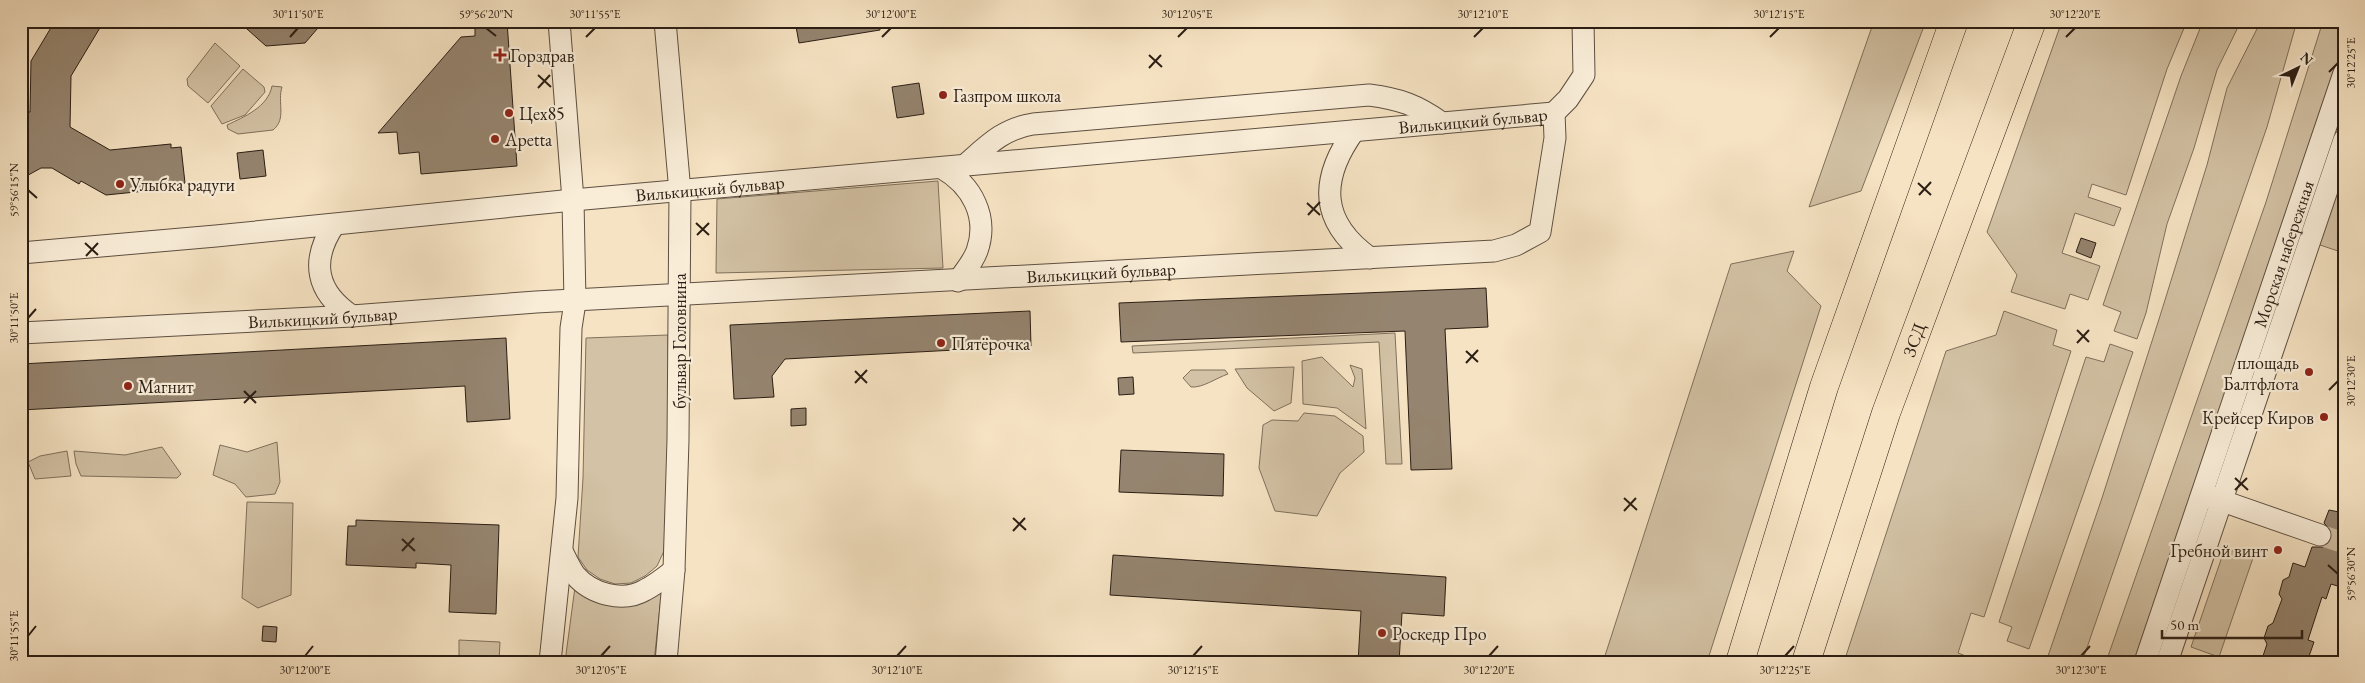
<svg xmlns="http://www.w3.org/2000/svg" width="2365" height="683" font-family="'EB Garamond',serif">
	<rect width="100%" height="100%" fill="#f6e3c3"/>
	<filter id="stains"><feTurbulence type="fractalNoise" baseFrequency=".004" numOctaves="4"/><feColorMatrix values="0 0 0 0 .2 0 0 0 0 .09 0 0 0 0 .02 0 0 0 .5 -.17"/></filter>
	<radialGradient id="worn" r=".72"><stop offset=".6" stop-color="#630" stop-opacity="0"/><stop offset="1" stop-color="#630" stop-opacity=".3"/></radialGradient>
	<g fill="#d3c2a5" stroke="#7f705c">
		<polygon points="1874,21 1926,21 1861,191 1809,207"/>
		<polygon points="2062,21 2187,21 2167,69 2126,195 2092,184 2088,197 2121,208 2114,226 2075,213 2062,253 2100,266 2088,300 2070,294 2065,309 2011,292 2017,275 1987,232"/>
		<polygon points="2203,21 2241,21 2217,70 2194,148 2167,224 2146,313 2137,339 2114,331 2121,312 2103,305 2181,76"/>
		<polygon points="2261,21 2297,21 2267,127 2082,662 2046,662 2102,498 2160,316 2207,165 2227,88"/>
		<polygon points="2323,21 2344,21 2344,48 2294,204 2140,662 2106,662 2266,202"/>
		<polygon points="215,43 240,66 208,103 188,86 187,79"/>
		<polygon points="243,69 264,87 265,92 245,115 222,124 211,106"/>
		<path d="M272,86L282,87C277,102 287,119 273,130L238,134L228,129L227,125C244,117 268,107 272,86Z"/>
		<polygon points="2344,168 2344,253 2317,244"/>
		<polygon points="938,181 943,268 716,273 717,199"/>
		<polygon points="1794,251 1787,271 1821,306 1707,662 1603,662 1731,264"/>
		<polygon points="2004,311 2057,330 2053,345 2071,351 1984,617 1971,613 1958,653 1971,658 1970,662 1844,662 1946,351 1996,335"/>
		<polygon points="1395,333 1402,464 1386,464 1379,342 1133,353 1132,346"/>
		<polygon points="668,335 669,454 664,551 657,566 645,576 631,583 615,584 600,579 587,570 578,557 583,478 586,338"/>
		<polygon points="2110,344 2133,352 2029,649 2007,641 2012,627 1999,622 2086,357 2104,362"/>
		<polygon points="1322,357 1353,387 1355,378 1350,365 1362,369 1366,429 1337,408 1303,404 1302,361"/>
		<polygon points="1294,367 1291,403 1274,411 1247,388 1235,369"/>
		<path d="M1191,370H1225L1228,374C1216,378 1203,388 1191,387L1183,378Z"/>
		<polygon points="1304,413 1335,416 1363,436 1364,452 1340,473 1317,516 1275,511 1259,468 1263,425 1272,420 1298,421"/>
		<polygon points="277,442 280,482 275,494 246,497 235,484 213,475 220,445 247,452"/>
		<polygon points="162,447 181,474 177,478 81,476 76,464 74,451 125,455"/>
		<polygon points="67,451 71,476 35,479 28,462 40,456"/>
		<polygon points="247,502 293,503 291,595 258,608 242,598"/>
		<polygon points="2225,548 2253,558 2219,657 2191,647"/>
		<polygon points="575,587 662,588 654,662 565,662"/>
		<polygon points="459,640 500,642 499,662 473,662 459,655"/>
	</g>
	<g fill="#95846f" stroke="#2b1e14">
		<polygon points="55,21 104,21 71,76 70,127 110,150 171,144 171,148 181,147 185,183 175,185 175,188 106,195 81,181 79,184 52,168 41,168 21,179 21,128 26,121 26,112 30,112 31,61"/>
		<polygon points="238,21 324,21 305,43 266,46"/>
		<polygon points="475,21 507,21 517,166 421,174 419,152 399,154 397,132 378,133 461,37 475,36"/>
		<polygon points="795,21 880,21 880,30 799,43"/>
		<polygon points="919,83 924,114 897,118 892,87"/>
		<polygon points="263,150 266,176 240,179 237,153"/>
		<polygon points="2081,238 2096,243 2091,258 2076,252"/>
		<polygon points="1486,288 1488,327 1445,329 1452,469 1411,470 1405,331 1121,342 1119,303"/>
		<polygon points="1030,311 1031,346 785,359 772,376 774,397 734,399 730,325"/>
		<polygon points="506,338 510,419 467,422 465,386 21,410 21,364"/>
		<polygon points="1133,377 1134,394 1119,395 1118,378"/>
		<polygon points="806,408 806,425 791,426 791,409"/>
		<polygon points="1121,450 1224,454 1223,496 1119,492"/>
		<polygon points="2329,510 2344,513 2344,588 2331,584 2326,599 2322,597 2308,640 2314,642 2307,662 2261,662 2267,644 2264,638 2268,626 2273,623 2282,599 2279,594 2283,580 2289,577 2293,563 2305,567 2312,547 2323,547 2332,540 2332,532 2324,523"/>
		<polygon points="356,520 499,525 496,614 449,612 451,565 416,563 416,568 346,565 348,526 356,526"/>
		<polygon points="1113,555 1446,577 1444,616 1402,613 1399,662 1358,662 1361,611 1110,595"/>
		<polygon points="263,626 277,627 276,642 262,641"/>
	</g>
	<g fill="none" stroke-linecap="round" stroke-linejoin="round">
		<polyline stroke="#cdbca0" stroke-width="21" stroke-dasharray="21 11" stroke-linecap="butt" points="2320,535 2344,543"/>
		<defs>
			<g id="minor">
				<polyline points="665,21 680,192 678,440 674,570 666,662"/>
				<polyline points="1554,113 1568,99 1584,75 1583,21"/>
				<path d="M1354,131C1319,180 1320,222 1370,258"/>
				<path d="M964,166C987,146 1002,129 1033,124L1369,95C1400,99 1417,105 1442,123"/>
				<path d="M942,168C972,185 989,217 977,251C973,262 965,271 958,281"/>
				<path d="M334,225C310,261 316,292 352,316"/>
				<path id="s1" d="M21,253L216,236L573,200L1554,113"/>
				<path id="s2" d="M21,333L352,316L536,302L1494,251L1516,245L1540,232L1555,138L1554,113"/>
				<polyline points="2208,496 2320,535"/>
				<path d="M562,551C566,559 570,568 575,575C591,594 623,603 645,590C655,585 665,577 674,570"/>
				<polyline points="550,662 567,498 571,328 575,302 573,200 559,21"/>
				<path id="s3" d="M2145,662L2344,73"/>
				<polyline points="2167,662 2344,140"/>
			</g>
			<g id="highway">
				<polyline points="1740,662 1824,387 1954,21"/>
				<path id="s4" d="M1806,662L1886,413L2032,21"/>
			</g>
		</defs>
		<use href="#minor" stroke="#5e4f40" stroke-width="23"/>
		<use href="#highway" stroke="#2b1e14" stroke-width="29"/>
		<use href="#minor" stroke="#f9edd8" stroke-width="21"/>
		<use href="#highway" stroke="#f6e3c3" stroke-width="28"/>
	</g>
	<path fill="none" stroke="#2b1e14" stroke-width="2" d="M486,28L496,36M290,37L298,28M586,37L595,28M882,37L891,28M1178,37L1187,28M1474,37L1483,28M1770,37L1779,28M2066,37L2075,28M1149,55L1162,67M1149,68L1161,55M2329,72L2338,63M538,75L551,87M538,88L550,75M1918,183L1931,195M28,190L37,198M1919,195L1931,182M1307,203L1320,215M1308,215L1320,202M696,223L709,235M697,235L709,223M85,243L98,255M86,256L98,243M28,318L36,309M2077,330L2089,342M2077,343L2089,330M1466,351L1478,362M1466,363L1478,350M855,371L867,383M855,383L867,370M2329,390L2338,381M244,391L256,403M244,403L256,391M2235,478L2248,490M2235,490L2247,478M1624,498L1637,510M1624,511L1636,498M1013,518L1026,530M1013,531L1025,518M402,539L415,551M402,551L414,538M2328,565L2338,574M28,636L36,626M305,656L313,646M601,656L610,646M897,656L906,646M1193,656L1202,646M1489,656L1498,646M1785,656L1794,646M2081,656L2090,646"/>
	<g fill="#8f2418" stroke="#f9edd8" stroke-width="2">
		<path d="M497.5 47.5h5v5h5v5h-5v5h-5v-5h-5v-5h5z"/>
		<circle cx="943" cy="95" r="5"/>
		<circle cx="509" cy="113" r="5"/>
		<circle cx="495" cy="139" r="5"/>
		<circle cx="120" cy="184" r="5"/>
		<circle cx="941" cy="343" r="5"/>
		<circle cx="2309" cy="372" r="5"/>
		<circle cx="128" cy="386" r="5"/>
		<circle cx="2324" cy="417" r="5"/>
		<circle cx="2278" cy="550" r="5"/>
		<circle cx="1382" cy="633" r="5"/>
	</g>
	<g text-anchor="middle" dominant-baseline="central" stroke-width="4.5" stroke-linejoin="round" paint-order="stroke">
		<g font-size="18" fill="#2b1e14" stroke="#f9edd8" text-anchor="start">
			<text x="510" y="55">Горздрав</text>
			<text x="953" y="95">Газпром школа</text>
			<text x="519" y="113">Цех85</text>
			<text x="505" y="139">Apetta</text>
			<text x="130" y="184">Улыбка радуги</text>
			<text x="951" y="343">Пятёрочка</text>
			<text x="2299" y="362" text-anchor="end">площадь<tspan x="2299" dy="21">Балтфлота</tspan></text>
			<text x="138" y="386">Магнит</text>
			<text x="2314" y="417" text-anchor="end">Крейсер Киров</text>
			<text x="2268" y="550" text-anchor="end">Гребной винт</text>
			<text x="1392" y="633">Роскедр Про</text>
		</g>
		<g font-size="18" fill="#2b1e14" stroke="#f9edd8">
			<text stroke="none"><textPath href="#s1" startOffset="1458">Вилькицкий бульвар</textPath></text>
			<text stroke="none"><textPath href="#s1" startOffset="692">Вилькицкий бульвар</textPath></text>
			<text stroke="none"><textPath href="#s3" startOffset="431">Морская набережная</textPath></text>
			<text stroke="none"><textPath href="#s2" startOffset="1082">Вилькицкий бульвар</textPath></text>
			<text stroke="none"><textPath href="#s2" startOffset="302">Вилькицкий бульвар</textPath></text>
			<text stroke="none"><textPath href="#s4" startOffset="340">ЗСД</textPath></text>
			<text transform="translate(679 341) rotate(-90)">бульвар Головнина</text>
		</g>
	</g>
	<rect width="2365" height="683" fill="none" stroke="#f6e3c3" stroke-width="55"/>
	<g transform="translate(2298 68) rotate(43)" stroke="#f9edd8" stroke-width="4" paint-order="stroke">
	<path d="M0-4L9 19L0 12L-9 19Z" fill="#2b1e14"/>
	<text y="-8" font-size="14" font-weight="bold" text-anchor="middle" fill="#2b1e14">N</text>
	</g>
	<path d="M2162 630v8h140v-8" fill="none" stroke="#2b1e14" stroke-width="2.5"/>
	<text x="2170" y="630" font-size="15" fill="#2b1e14" stroke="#f9edd8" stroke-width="4" paint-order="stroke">50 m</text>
	<rect x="28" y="28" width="2310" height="628" fill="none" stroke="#2b1e14" stroke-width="2"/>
	<g font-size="12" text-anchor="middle" fill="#2b1e14">
		<text x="298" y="18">30°11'50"E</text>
		<text x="486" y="18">59°56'20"N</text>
		<text x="595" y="18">30°11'55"E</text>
		<text x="891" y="18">30°12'00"E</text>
		<text x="1187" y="18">30°12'05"E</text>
		<text x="1483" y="18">30°12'10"E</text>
		<text x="1779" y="18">30°12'15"E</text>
		<text x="2075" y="18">30°12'20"E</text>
		<text transform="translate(2351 63) rotate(-90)" y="4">30°12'25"E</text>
		<text transform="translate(14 190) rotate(-90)" y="4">59°56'15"N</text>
		<text transform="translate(14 318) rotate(-90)" y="4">30°11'50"E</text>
		<text transform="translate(2351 381) rotate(-90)" y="4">30°12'30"E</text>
		<text transform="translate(2351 574) rotate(-90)" y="4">59°56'30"N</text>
		<text transform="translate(14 636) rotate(-90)" y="4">30°11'55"E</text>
		<text x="305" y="674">30°12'00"E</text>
		<text x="601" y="674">30°12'05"E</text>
		<text x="897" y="674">30°12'10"E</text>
		<text x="1193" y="674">30°12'15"E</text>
		<text x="1489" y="674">30°12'20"E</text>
		<text x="1785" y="674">30°12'25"E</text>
		<text x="2081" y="674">30°12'30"E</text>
	</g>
	<rect width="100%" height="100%" filter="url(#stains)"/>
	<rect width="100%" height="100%" fill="url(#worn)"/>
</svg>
